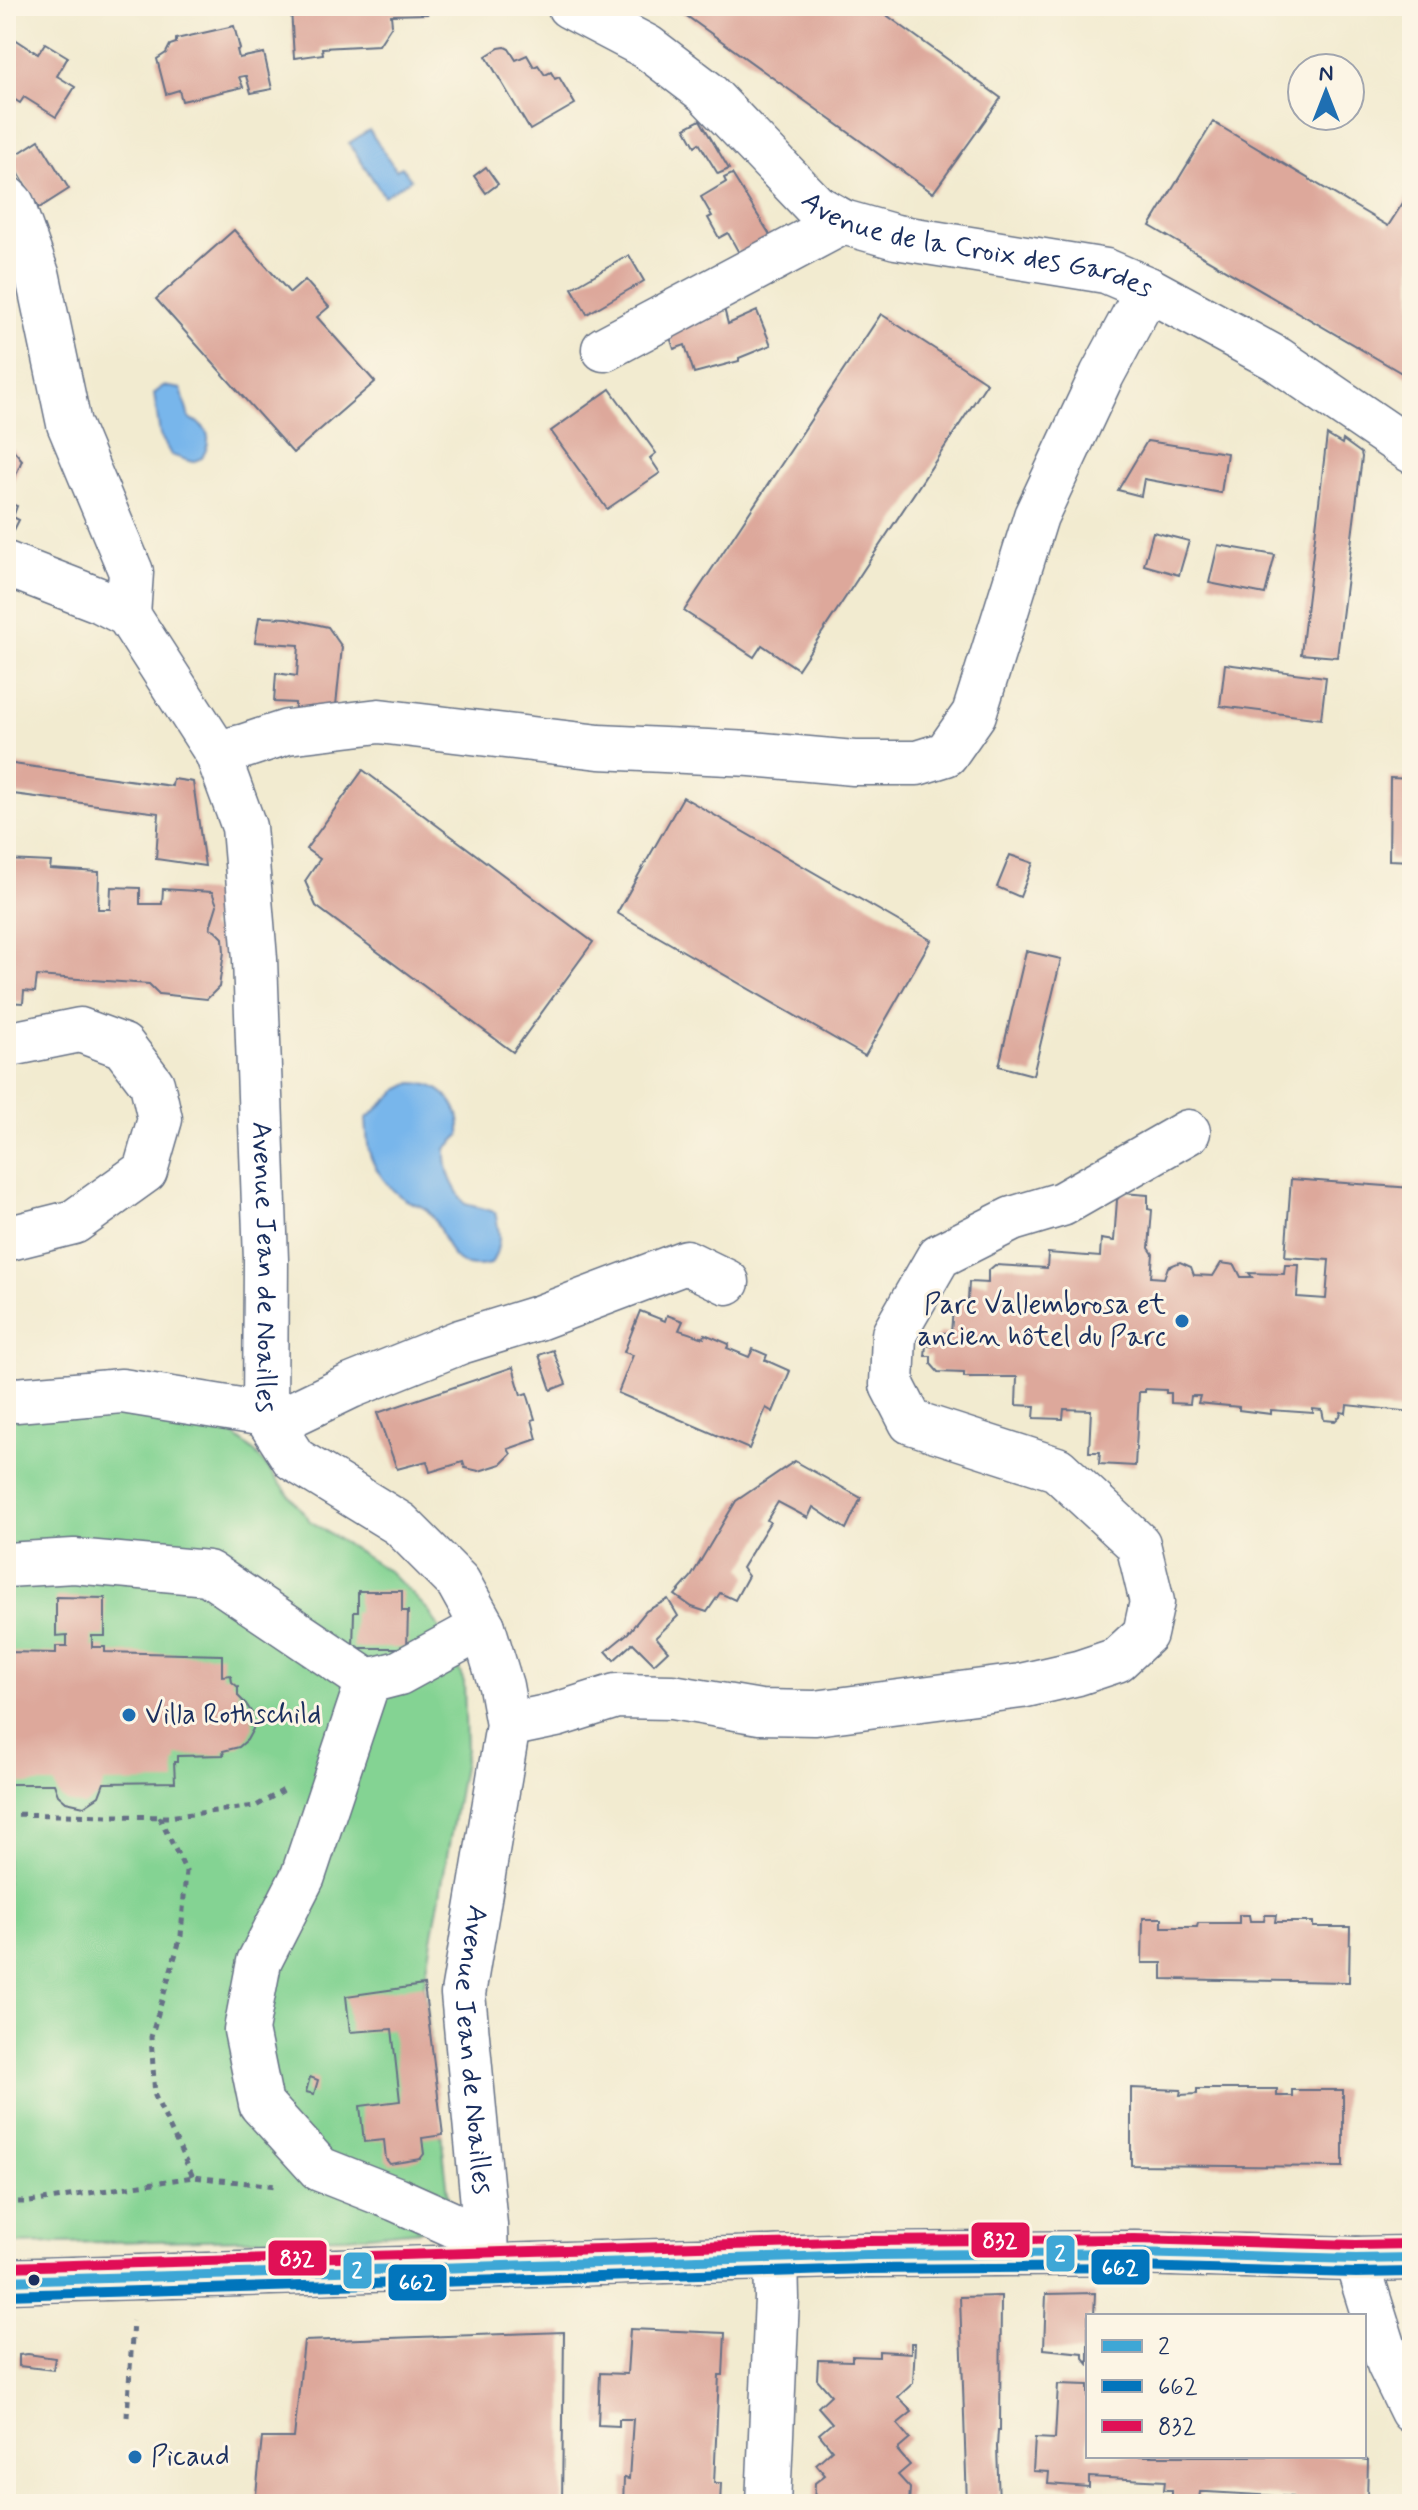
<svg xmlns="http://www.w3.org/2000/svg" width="1418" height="2510" font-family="Mynerve,sans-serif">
	<rect width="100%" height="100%" fill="#fcf5e5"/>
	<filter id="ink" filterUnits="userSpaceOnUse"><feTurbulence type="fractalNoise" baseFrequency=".0125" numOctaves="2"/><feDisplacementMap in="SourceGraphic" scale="16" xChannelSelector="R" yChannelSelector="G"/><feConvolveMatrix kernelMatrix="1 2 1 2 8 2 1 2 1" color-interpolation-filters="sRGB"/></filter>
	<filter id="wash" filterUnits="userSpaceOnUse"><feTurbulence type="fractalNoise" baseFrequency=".006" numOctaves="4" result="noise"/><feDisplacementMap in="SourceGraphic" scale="32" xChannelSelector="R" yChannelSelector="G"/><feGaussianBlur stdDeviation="1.8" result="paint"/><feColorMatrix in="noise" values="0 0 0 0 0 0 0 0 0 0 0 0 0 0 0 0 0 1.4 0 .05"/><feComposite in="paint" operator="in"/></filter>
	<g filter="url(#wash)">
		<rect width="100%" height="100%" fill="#f2ebd0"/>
		<polygon fill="#84d393" stroke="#508178" stroke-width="2" points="6,1410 208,1414 255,1452 310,1521 391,1573 429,1611 449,1645 464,1682 466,1749 424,1985 450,2210 421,2230 348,2237 6,2244"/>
		<g fill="#78b6eb" stroke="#4a72a4" stroke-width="2">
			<polygon points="369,130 396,170 402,167 411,179 384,196 349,143"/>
			<path d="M163,386L181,389L189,418C210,427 213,439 202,458L192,462L171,455L160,435L154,394Z"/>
			<path d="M412,1083C443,1083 462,1105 460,1135L446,1149C445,1172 452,1185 465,1204L495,1212C500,1234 502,1244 491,1264C442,1275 452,1237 428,1211C422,1205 413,1204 406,1200C390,1191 373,1168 369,1151C367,1141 367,1130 366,1119L398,1090Z"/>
		</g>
		<g id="blocks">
			<g fill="#dda89b">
				<polygon points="330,6 423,6 427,14 391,15 392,25 379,45 322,48 323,54 294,58 291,9"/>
				<polygon points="679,6 874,6 1001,98 933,193 677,9"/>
				<polygon points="234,26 240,49 237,50 239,58 264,53 272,89 251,93 246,76 244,76 239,77 243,87 182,101 179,90 166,94 157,59 166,53 170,45 176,43 176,39"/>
				<polygon points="6,33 38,54 45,43 68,57 57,76 75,87 56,117 24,97 20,103 6,94"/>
				<polygon points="505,47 509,49 516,60 527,55 534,67 538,65 545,75 551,72 555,79 559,77 575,104 530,130 486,56 499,48"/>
				<polygon points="700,120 729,169 718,174 699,143 695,146 685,128"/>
				<polygon points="1213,122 1388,226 1408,195 1412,197 1412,379 1150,226"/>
				<polygon points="39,140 69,189 39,208 10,159"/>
				<polygon points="486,167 498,184 486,193 474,176"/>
				<polygon points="732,174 777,246 744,262 728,233 719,238 708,218 712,216 701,197 726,182 724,178"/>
				<polygon points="234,230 290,293 305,280 329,307 317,317 375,382 293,453 156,299"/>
				<polygon points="629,255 644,281 587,314 572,288"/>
				<polygon points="724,308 728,324 757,311 771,345 739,358 739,361 694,373 685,345 674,349 666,325"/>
				<polygon points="881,314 987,383 798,669 762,645 754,657 684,611"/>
				<polygon points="610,389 656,453 650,458 660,473 607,509 551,431"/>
				<polygon points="1327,435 1342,444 1343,440 1361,453 1362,457 1337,657 1301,654"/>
				<polygon points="6,441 22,460 6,499"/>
				<polygon points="1147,441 1227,453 1221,493 1144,479 1141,496 1118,490"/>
				<polygon points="6,502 17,506 13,517 19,520 6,546"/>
				<polygon points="1153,532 1189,541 1179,575 1144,565"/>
				<polygon points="1218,545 1275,555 1265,594 1209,583"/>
				<polygon points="259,617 288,618 328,627 342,647 335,715 295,709 295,703 274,702 276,673 297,676 299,645 255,642"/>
				<polygon points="1225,664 1326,677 1321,719 1220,706"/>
				<polygon points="6,763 172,786 173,779 193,782 205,866 156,859 159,813 6,793"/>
				<polygon points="363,770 593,942 513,1052 316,906 305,881 320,859 306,849"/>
				<polygon points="1390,778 1412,779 1412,861 1389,860"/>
				<polygon points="683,797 931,940 865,1056 617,913"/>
				<polygon points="1010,855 1033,863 1020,897 997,887"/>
				<polygon points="6,860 51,862 50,869 99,872 98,909 110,909 111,887 140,888 140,904 162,904 163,889 212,892 217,905 210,928 215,930 223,938 224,952 219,987 207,999 159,994 149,984 37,976 35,992 24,991 23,1003 6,1002"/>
				<polygon points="1026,951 1061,959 1033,1075 999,1066"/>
				<polygon points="1291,1179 1412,1188 1412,1412 1347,1405 1346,1413 1341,1412 1340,1416 1335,1421 1324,1420 1322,1410 1313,1409 1313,1413 1271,1410 1271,1414 1239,1410 1239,1407 1198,1403 1200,1396 1191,1396 1190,1404 1171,1403 1171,1393 1166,1393 1166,1390 1145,1389 1145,1392 1139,1392 1135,1466 1099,1464 1100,1452 1089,1452 1091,1410 1064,1409 1063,1419 1034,1418 1035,1406 1016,1405 1017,1377 964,1377 964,1373 938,1372 931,1364 931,1356 925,1356 926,1345 932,1346 933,1340 940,1333 951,1333 953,1309 960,1301 968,1300 969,1282 988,1283 988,1271 995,1265 1047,1268 1048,1253 1100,1257 1101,1239 1114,1241 1117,1200 1122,1193 1148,1195 1148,1209 1152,1210 1149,1248 1153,1254 1151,1277 1164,1278 1168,1267 1180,1262 1191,1267 1194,1275 1213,1276 1221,1263 1235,1265 1241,1277 1252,1277 1249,1273 1284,1274 1285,1265 1299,1265 1297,1297 1326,1299 1329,1260 1285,1257"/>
				<polygon points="640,1311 665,1321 667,1315 683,1321 679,1330 704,1338 705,1334 729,1344 727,1348 749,1357 753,1349 767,1355 765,1360 790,1371 773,1412 766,1408 749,1449 618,1393 633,1355 624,1352"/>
				<polygon points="553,1350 566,1384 551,1390 539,1355"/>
				<polygon points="513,1367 521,1395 527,1393 535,1419 532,1420 537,1439 508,1449 511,1454 501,1464 479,1471 465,1468 463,1462 430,1472 427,1461 397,1469 377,1413"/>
				<polygon points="795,1461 861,1498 846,1529 813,1507 808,1518 778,1502 767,1520 770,1522 742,1568 748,1576 735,1600 720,1593 707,1612 692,1607 675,1595 691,1577 736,1501"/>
				<polygon points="358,1591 402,1591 402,1611 408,1611 407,1648 353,1648 354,1612 358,1612"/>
				<polygon points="56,1597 105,1598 105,1636 92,1636 92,1647 105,1647 105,1652 222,1655 222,1676 231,1675 232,1682 238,1687 238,1696 246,1704 252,1713 253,1729 247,1740 239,1747 223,1751 224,1755 177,1756 177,1762 174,1762 175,1782 104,1783 99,1796 84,1806 66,1802 58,1795 54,1784 6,1784 6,1652 56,1653 56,1646 67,1646 67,1635 56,1636"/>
				<polygon points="668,1599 678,1616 656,1637 668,1651 654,1664 633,1643 614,1660 606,1651 628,1633 646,1611"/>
				<polygon points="1239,1915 1249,1915 1250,1921 1264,1921 1265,1915 1276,1915 1275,1922 1313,1922 1313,1927 1350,1927 1349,1982 1162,1979 1162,1963 1142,1963 1143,1918 1162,1918 1162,1927 1197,1927 1198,1923 1239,1923"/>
				<polygon points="1404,1920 1412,1921 1412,1939 1403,1939"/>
				<polygon points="424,1985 443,2135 422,2138 424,2154 420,2159 390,2164 386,2159 384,2140 364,2142 360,2106 400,2101 392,2029 350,2032 346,1996"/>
				<rect x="1409" y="2028" width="3" height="22"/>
				<polygon points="310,2077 318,2080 314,2094 306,2092"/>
				<polygon points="1131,2088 1181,2090 1180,2095 1197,2094 1197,2089 1277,2089 1277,2096 1292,2096 1292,2090 1343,2090 1343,2167 1131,2165"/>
				<polygon points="1095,2293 1094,2316 1088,2316 1088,2364 1083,2358 1083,2353 1044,2349 1046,2294"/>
				<polygon points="1001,2296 1000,2430 998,2430 997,2447 999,2504 967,2504 960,2297"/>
				<polygon points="630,2329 725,2333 723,2375 719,2375 714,2483 721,2483 720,2504 623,2504 624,2478 629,2479 633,2419 619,2419 619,2426 598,2425 600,2373 627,2374"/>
				<polygon points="564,2332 562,2504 255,2504 262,2438 294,2438 304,2341"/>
				<polygon points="911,2343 915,2343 913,2383 898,2397 912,2412 897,2424 910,2439 897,2450 910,2465 898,2475 910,2488 909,2504 814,2504 815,2483 825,2475 816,2464 832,2450 819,2434 832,2423 818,2407 831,2395 817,2379 818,2360 852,2361 852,2356 879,2357 879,2351 911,2353"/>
				<polygon points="28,2354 55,2358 53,2370 19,2366 19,2355"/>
				<polygon points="1058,2384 1088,2385 1088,2456 1330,2456 1368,2460 1367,2502 1328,2504 1328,2499 1321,2499 1321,2504 1296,2504 1293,2497 1207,2492 1200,2492 1199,2499 1194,2502 1178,2501 1172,2496 1172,2490 1164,2490 1165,2481 1089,2477 1089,2487 1048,2484 1049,2472 1033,2471 1035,2438 1055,2439"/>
			</g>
		</g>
	</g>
	<g filter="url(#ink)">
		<use href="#blocks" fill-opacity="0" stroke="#667186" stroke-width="2"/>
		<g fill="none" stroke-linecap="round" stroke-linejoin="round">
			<defs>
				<g id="minor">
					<path id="s1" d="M569,6L647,47L706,92L815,206L843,222L896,237L1106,271L1148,289L1277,359L1412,451"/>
					<polyline points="6,198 12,204 38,277 69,424 131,572 128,615"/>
					<polyline points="604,349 843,222"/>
					<path id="s2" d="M6,564L99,600L128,615L217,753L244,827L255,959L266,1260L265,1414L294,1459L400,1524L458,1582L483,1627L501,1686L508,1725L463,1994L485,2225L486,2265"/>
					<polyline points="217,753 245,746 287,732 379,721 599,747 751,754 854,763 917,763 946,754 974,714 1036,516 1102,375 1148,289"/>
					<polyline points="6,1045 80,1030 123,1046 152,1084 160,1119 145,1171 74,1222 6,1239"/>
					<polyline points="6,1398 16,1400 122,1391 265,1414"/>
					<polyline points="272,1424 351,1386 460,1342 538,1318 686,1262 727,1282"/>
					<polyline points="6,1565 74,1561 208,1573 368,1681 399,1673 483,1627"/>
					<polyline points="368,1681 303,1876 259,1962 246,2030 261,2104 320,2169 396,2199 485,2239"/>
					<polyline points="508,1725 556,1715 616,1696 672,1697 760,1712 815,1713 1021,1686 1078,1673 1117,1660 1145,1634 1152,1602 1138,1544 1057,1469 911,1422 892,1385 894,1334 939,1256 1012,1219 1062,1204 1188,1132"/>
					<polyline points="1356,2259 1389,2364 1412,2411"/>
					<polyline points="768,2504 777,2298 776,2258"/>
				</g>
				<polyline id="major" points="6,2281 867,2255 1135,2253 1356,2259 1412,2258"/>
			</defs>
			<use href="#minor" stroke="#667186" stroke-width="47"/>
			<use href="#major" stroke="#667186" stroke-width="47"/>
			<g stroke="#667186" stroke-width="5" stroke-dasharray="6 6" stroke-linecap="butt">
				<polyline points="6,1814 168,1817 256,1806 284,1790"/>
				<polyline points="159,1817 186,1871 181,1936 151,2037 155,2096 193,2177"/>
				<polyline points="6,2202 30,2202 193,2177 276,2186"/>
				<polyline points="127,2417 133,2321"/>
			</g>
			<use href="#minor" stroke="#fff" stroke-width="44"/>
			<use href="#major" stroke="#fff" stroke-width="44"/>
			<defs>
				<polyline id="bus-1" points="6,2281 867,2255 1135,2253 1356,2259 1412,2258"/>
				<polyline id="bus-2" points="6,2295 867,2269 1135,2267 1356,2273 1412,2272"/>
				<polyline id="bus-3" points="6,2267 867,2241 1135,2239 1356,2245 1412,2244"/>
			</defs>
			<use href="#bus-1" stroke="#fcf5e5" stroke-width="16"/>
			<use href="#bus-2" stroke="#fcf5e5" stroke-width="16"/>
			<use href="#bus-3" stroke="#fcf5e5" stroke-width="16"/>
			<use href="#bus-1" stroke="#3ea7d6" stroke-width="10"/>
			<use href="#bus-2" stroke="#0275bc" stroke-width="10"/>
			<use href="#bus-3" stroke="#e01156" stroke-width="10"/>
		</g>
	</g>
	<g fill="#1f6fb2" stroke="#fcf5e5" stroke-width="3">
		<circle cx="1182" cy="1321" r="8"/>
		<circle cx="129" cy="1715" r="8"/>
		<circle cx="135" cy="2457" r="8"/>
	</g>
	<circle fill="#1b2f5e" stroke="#fcf5e5" stroke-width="3" cx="34" cy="2280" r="7"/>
	<g text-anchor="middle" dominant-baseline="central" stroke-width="6" stroke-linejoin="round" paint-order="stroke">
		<g font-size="28" fill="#1b2f5e" stroke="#fcf5e5">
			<text stroke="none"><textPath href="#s1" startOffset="488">Avenue de la Croix des Gardes</textPath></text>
			<text stroke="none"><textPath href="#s2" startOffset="816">Avenue Jean de Noailles</textPath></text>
			<text stroke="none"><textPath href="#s2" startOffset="1704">Avenue Jean de Noailles</textPath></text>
		</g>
		<g font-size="28" fill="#1b2f5e" stroke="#fcf5e5" text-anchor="start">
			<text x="1166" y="1305" text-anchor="end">Parc Vallembrosa et<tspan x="1166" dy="32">ancien hôtel du Parc</tspan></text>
			<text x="145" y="1715">Villa Rothschild</text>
			<text x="151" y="2457">Picaud</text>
		</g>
	</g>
	<g stroke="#fcf5e5" stroke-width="3">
		<rect x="970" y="2221" width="61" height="38" rx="8" fill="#e01156"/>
		<rect x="1045" y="2234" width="31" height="39" rx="8" fill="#3ea7d6"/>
		<rect x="267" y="2239" width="61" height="38" rx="8" fill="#e01156"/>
		<rect x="1090" y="2248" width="61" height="38" rx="8" fill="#0275bc"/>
		<rect x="342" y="2251" width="31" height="39" rx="8" fill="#3ea7d6"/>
		<rect x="387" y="2263" width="61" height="39" rx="8" fill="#0275bc"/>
	</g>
	<g font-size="22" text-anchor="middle" font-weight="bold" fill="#fff">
		<text x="1000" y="2248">832</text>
		<text x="1060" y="2261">2</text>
		<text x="297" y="2266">832</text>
		<text x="1120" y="2275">662</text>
		<text x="357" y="2278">2</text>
		<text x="417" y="2290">662</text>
	</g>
	<rect width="1418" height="2510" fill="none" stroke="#fcf5e5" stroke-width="32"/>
	<rect x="1086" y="2314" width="280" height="144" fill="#fcf5e5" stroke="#a2a6af" stroke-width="2"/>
	<rect x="1102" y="2340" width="40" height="12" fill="#3ea7d6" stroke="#a2a6af" stroke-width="2"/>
	<text x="1158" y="2354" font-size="24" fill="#1b2f5e">2</text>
	<rect x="1102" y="2380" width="40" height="12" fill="#0275bc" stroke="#a2a6af" stroke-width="2"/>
	<text x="1158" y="2394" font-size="24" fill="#1b2f5e">662</text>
	<rect x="1102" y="2420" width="40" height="12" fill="#e01156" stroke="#a2a6af" stroke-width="2"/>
	<text x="1158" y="2434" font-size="24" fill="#1b2f5e">832</text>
	<g transform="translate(1326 92)"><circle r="38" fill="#fcf5e5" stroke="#a2a6af" stroke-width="2"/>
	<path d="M0-6L14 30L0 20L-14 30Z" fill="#1f6fb2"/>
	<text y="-12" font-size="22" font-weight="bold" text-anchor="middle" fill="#1b2f5e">N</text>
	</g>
</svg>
